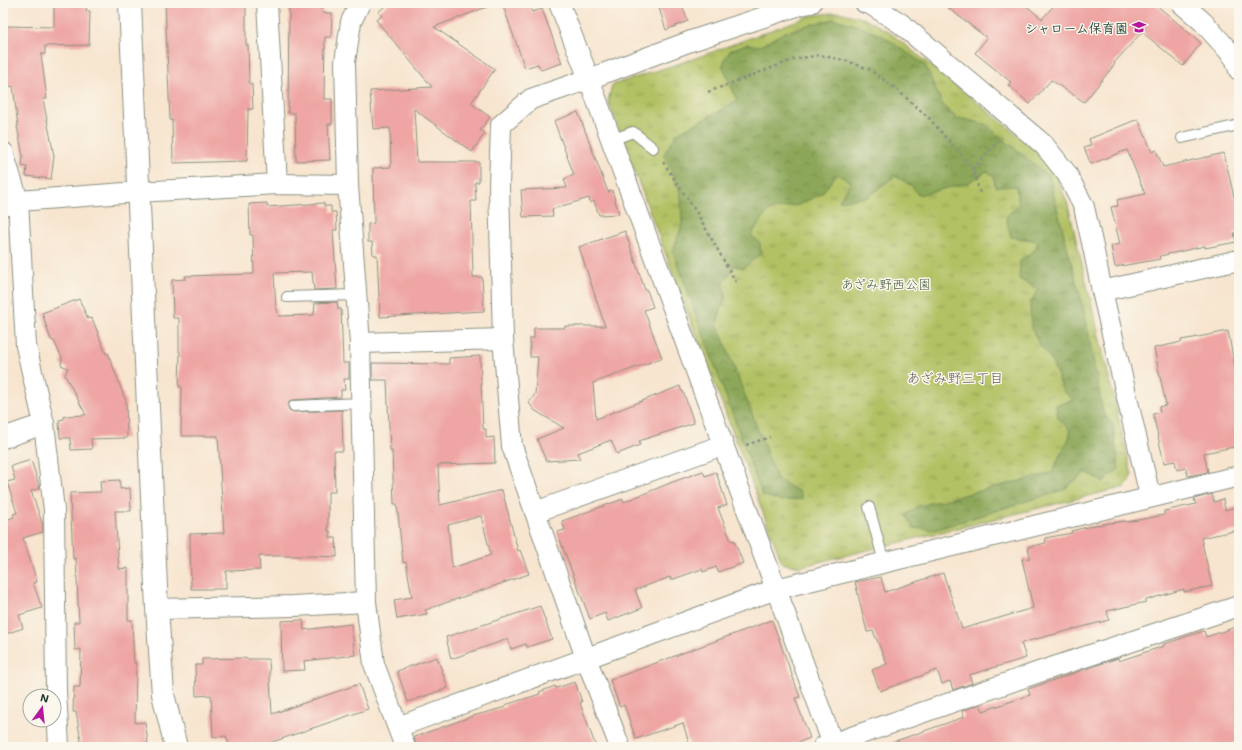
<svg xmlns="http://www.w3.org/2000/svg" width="1242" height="750" font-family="Mali,'Klee One',sans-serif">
	<defs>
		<pattern id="grass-tufts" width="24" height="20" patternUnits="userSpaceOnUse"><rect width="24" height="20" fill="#b2c164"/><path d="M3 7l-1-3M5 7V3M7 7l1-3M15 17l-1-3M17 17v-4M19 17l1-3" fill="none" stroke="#909e53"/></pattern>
		<pattern id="forest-crowns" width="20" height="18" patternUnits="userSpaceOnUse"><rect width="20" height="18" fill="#8da75a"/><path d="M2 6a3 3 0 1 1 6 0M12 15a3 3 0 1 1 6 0" fill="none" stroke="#73894b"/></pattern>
	</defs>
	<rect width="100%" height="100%" fill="#fbf7ec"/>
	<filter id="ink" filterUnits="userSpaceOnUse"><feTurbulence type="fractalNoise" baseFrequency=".025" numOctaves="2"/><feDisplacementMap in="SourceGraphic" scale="8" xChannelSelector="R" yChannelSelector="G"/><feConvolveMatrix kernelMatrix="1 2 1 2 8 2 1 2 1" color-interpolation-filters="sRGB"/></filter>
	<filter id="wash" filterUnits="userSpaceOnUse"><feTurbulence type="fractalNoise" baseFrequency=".012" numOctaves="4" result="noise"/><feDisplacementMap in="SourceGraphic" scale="16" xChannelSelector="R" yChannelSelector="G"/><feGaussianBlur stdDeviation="0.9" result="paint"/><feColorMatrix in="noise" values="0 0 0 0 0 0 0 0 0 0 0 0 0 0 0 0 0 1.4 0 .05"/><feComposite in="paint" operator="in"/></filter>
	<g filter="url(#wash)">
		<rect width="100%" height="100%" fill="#f7e5cf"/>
		<polygon fill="url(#grass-tufts)" stroke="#687f4c" points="839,12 866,19 889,32 1033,147 1055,171 1068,205 1132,475 1125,487 799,567 782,563 608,101 612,85 693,59 809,16"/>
		<path fill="url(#forest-crowns)" stroke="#567247" d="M834,19L852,24L883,36L925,65L943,106L955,117L985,124L1049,177L1085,315L1103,413L1113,425L1119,469L1103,482L1086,472L1063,490L934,530L913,528L906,515L919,506L1052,473C1055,467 1058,460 1061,453C1070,436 1077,432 1058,419L1056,405L1074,400L1063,391L1057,374L1049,356L1039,344L1031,327L1030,304L1038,289L1019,279L1020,261L1037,248L1038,241L1011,237L1006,217L1019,204L1016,186L995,187L994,177L987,171L968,183L918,195L912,186L895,176L868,197L839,201L851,182L837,174L821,194L800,204L768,211L751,235L760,243L761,253L743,268L734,266L723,284L726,295L717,323L777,479L800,492L802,499L781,501L762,495L673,251L682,225L681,195L664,154L677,133L720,111L737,100L723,67L725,58L731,50L747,44L760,46L785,32L808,25Z"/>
		<g id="blocks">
			<g fill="#eea5a3" fill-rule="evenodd">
				<polygon points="54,3 87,3 86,11 90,11 89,45 45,46 45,54 41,54 47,99 43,99 54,156 51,179 26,176 27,167 22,166 23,156 17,126 18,126 13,86 7,87 3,53 3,26 54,27"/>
				<polygon points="165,3 246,3 246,45 248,45 249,84 252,84 253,109 248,109 247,161 173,163 172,120 170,120"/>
				<polygon points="389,3 492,3 492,5 434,27 495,69 471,103 490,117 480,130 485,133 472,152 414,109 417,162 479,162 479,182 475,182 476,201 471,201 473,277 482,277 484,311 380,317 377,255 373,255 372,242 368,242 368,224 374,223 373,168 391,167 390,128 373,129 370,91 432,87 376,20 382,16 378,12"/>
				<polygon points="502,3 529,3 532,12 542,9 562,63 541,70 538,64 525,68"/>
				<polygon points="671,3 681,3 688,21 666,30 659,8"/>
				<polygon points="942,3 1023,3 1042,19 1056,3 1154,3 1201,43 1183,66 1142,32 1114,63 1115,64 1084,102 1051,80 1030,104 1008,85 1011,82 975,53 987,38"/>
				<polygon points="289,7 323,8 322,13 332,13 331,37 325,37 324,99 332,99 332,124 328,124 330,160 296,161 295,113 288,113"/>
				<polygon points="578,112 608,192 612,190 619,214 599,215 594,201 590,203 589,198 552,209 553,216 523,217 521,190 567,188 564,179 574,175 554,121"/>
				<polygon points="1138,119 1152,152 1156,150 1163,167 1224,153 1234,197 1239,196 1239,232 1234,233 1236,242 1205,248 1205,246 1160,256 1161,259 1115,267 1111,246 1120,244 1111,207 1118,206 1117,200 1145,194 1127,150 1091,164 1084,148 1091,145 1089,139"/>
				<polygon points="267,203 267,207 324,203 324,206 331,206 331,212 336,212 337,230 333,230 337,289 314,290 312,272 274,273 276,309 277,309 278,316 314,315 315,303 337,302 338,309 341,309 343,363 349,363 349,379 344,379 345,390 341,390 341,397 293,400 290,401 288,406 289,410 294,412 342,410 343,451 334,451 335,492 328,492 328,531 330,531 330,538 336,538 337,557 312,556 259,556 260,570 226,571 226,589 191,589 190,534 224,533 218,436 181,436 182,387 179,387 180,352 179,352 179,318 173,318 172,280 186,279 185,276 254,274 253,235 250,235 249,204"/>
				<polygon points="625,231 645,290 647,290 653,307 644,310 662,358 593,383 596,419 680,386 682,392 683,391 694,423 639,441 640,445 617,454 611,440 578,453 580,459 546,461 537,439 564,428 534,410 529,403 535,394 538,357 530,357 530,338 534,338 534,328 565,328 565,326 605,326 579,247"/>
				<polygon points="79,299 88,319 92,318 106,354 108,353 126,402 127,438 91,439 92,449 71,450 70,438 60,438 59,420 64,419 64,416 86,415 65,375 68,368 61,365 62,358 54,341 51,340 42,313"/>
				<polygon points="1228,331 1239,389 1239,446 1204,453 1208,472 1188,476 1186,468 1177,470 1175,461 1164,463 1153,414 1160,412 1159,407 1166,405 1154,348 1182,342 1181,340 1193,338"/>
				<path d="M480,356L483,429H486V438L494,437L495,463L438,465L440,505L502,490L518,551L520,550L529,574L425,610L427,614L397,619L394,600L412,597L406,562L403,563L397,504H394L392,451H390L387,380H372V363L449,364V358ZM481,516L491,555L452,568L448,525Z"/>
				<polygon points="31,460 40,488 31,491 43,525 43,532 23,538 37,582 33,583 42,608 19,615 23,628 3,635 3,521 14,517 13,514 17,513 7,482 15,480 11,466"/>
				<polygon points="703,471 705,476 716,472 727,505 718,508 731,541 734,540 743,563 718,572 716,567 703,572 702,569 671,580 670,577 635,590 642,608 608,621 605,613 590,619 557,532 565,530 562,521 623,499 624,502 670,483"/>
				<polygon points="120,480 120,489 130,488 131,511 115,511 119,569 128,568 128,620 132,620 134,663 136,663 135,723 145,722 148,743 123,747 82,747 76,712 73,712 74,687 80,687 81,649 75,650 74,622 79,622 76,558 73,559 70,493 101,492 100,481"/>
				<polygon points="1212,494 1214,502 1223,499 1225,510 1239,506 1239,530 1201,538 1212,586 1184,592 1184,589 1146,600 1146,602 1107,611 1109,620 1021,643 1026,658 969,675 972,683 953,690 950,681 942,684 937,670 880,691 872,670 887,664 873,631 867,632 855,582 881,577 885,592 943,573 962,629 1033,608 1022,559 1030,558 1028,547 1046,543 1045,538 1072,533 1071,531 1095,525 1126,521 1127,522 1164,515 1164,511 1196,504 1194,499"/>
				<polygon points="540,606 552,639 527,647 526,644 511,649 508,639 451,659 446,637"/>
				<polygon points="303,620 304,630 351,624 355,655 304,661 305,670 282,671 281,621"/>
				<polygon points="772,620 800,697 795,698 810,738 786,747 690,747 683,723 636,739 624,705 620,707 610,680"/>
				<polygon points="1239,626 1239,741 1223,747 887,747 887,744 964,717 962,711 980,704 983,711 1030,695 1028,689 1118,658 1119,661 1164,646 1164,644 1204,631 1206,637"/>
				<polygon points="437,657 448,688 408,702 397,671"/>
				<polygon points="246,658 246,659 269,659 272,714 359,684 368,709 258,747 230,747 226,736 213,737 211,695 196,696 195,665 202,665 202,659"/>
				<polygon points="575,682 582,702 580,703 596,747 416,747 414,737 473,716 506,707 505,705 540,694 539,692 555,686 556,688"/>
			</g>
		</g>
	</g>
	<g filter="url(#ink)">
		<use href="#blocks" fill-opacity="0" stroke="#8b9182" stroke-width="1"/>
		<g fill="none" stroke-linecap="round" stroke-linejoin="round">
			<defs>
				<g id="service">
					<polyline points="1182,138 1239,125"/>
					<polyline points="611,140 633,132 653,148"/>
					<polyline points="287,297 356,295"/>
					<polyline points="294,406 361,403"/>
					<polyline points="869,507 884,562"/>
				</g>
				<g id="minor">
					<polyline points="267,3 277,184"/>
					<polyline points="360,3 351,22 345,62 348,185 360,343 366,602 374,664 405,747"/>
					<polyline points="559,3 589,79 834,747"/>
					<polyline points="865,3 870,4 900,23 1044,145 1067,174 1084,207 1093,247 1102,291 1150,496"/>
					<polyline points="1181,3 1203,22 1235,58 1239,70"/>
					<polyline points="3,152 18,201 26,346 44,424 54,510 56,690 59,747"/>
					<polyline points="3,206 18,201 138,192 277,184 348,185"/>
					<polyline points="1102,291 1239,260"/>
					<polyline points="360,343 503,339"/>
					<polyline points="3,438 44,424"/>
					<polyline points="535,512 723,445"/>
					<polyline points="157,609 293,606 366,602"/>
					<polyline points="398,727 776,589 1239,476"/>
					<polyline points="620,747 586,658 512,446 503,339 499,186 501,125 531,99 589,79 691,41 800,5 811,3"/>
					<polyline points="823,747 1039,672 1239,606"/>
				</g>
				<polyline id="tertiary" points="130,3 157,609 163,694 176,747"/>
			</defs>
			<use href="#service" stroke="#8b9182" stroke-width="12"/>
			<use href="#minor" stroke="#8b9182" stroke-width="22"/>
			<use href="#tertiary" stroke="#8b9182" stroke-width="24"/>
			<g stroke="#8b9182" stroke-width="2.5" stroke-dasharray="3 3" stroke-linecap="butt">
				<polyline points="708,92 795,59 820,55 847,61 869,69 896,89 929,118 973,169 980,194"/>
				<polyline points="663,162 697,213 737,284"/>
				<polyline points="973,169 1002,137"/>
				<polyline points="746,445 770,437"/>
			</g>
			<use href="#service" stroke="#fff" stroke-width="10"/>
			<use href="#minor" stroke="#fff" stroke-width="20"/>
			<use href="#tertiary" stroke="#fff" stroke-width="22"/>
		</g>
	</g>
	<defs>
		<symbol id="school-bare" viewBox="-9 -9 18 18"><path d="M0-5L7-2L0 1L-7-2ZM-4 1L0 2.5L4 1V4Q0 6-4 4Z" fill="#b5179e" stroke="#fbf7ec" stroke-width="2.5" paint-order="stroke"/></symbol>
	</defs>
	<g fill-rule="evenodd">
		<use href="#school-bare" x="1129" y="17" width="20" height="20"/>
	</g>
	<g text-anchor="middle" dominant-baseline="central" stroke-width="3" stroke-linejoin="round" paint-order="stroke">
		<g font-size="13" font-weight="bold" fill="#1f3d34" stroke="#fbf7ec" text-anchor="end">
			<text x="1128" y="27">シャローム保育園</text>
		</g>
		<g font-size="13" fill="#445e40" stroke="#fbf7ec">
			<text x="886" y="283">あざみ野西公園</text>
		</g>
		<g font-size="14" fill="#67615b" stroke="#fbf7ec">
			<text x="955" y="377">あざみ野三丁目</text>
		</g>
	</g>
	<rect width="1242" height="750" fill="none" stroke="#fbf7ec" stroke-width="16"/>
	<g transform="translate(42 708) rotate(15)"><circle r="19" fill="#fbf7ec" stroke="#a3ada2"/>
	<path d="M0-3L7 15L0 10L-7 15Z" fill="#b5179e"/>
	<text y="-6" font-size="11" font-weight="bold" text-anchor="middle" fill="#1f3d34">N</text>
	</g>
</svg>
